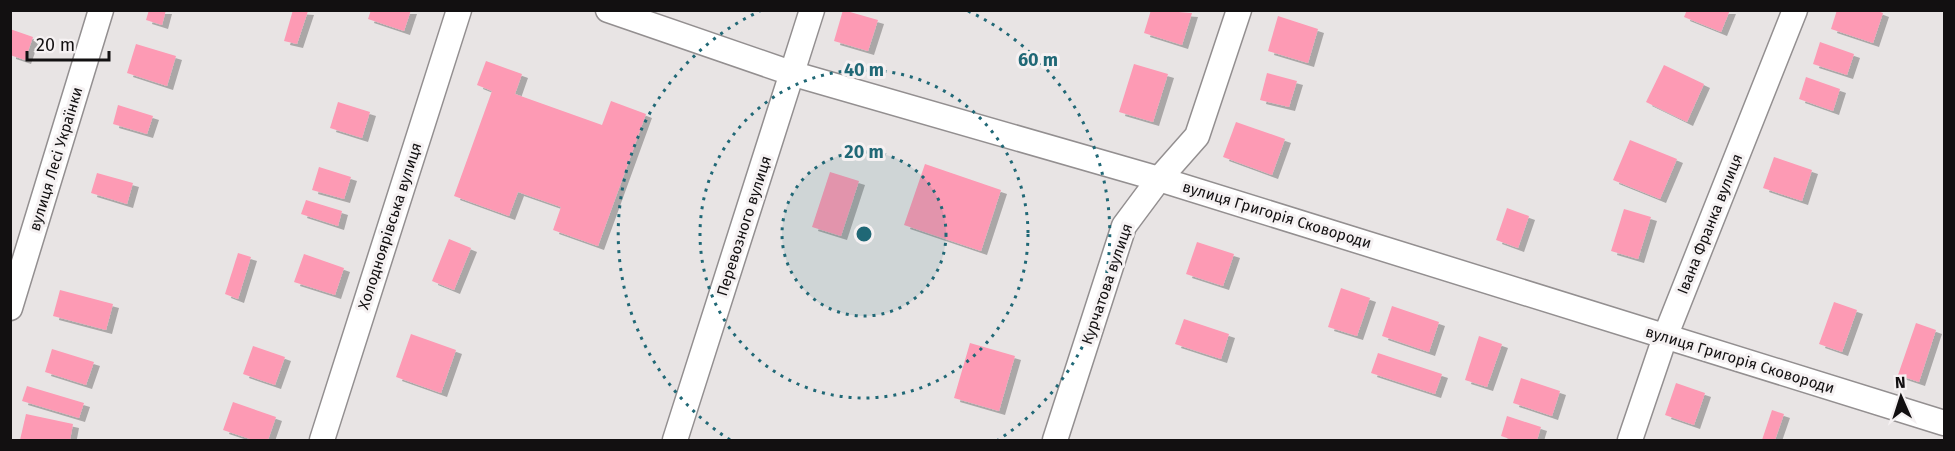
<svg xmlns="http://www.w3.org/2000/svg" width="1955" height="451" font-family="'Fira Sans',sans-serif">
	<defs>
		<filter id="shadow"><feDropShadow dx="6" dy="4" stdDeviation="0" flood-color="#0004"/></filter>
	</defs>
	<rect width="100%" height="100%" fill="#e8e4e4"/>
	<g fill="#fd9ab4" filter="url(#shadow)">
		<polygon points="149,10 166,10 162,25 146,20"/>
		<polygon points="293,10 308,11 297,44 284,41"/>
		<polygon points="371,10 411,10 404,31 368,19"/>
		<polygon points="843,10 878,20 868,51 834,41"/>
		<polygon points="1151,10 1192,13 1182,45 1144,33"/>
		<polygon points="1687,10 1730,10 1721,32 1684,17"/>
		<polygon points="1837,10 1875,10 1883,13 1873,43 1831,29"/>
		<polygon points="1278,16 1318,29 1308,63 1268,51"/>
		<polygon points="10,29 33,37 25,60 10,55"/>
		<polygon points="1820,42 1854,54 1847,75 1813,64"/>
		<polygon points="136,44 176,56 167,86 127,73"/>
		<polygon points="486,61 522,74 515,94 602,125 611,101 646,114 598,246 553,230 561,207 518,192 509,216 454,196 492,91 477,85"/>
		<polygon points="1134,64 1168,74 1153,122 1119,112"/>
		<polygon points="1664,65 1704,84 1687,122 1646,102"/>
		<polygon points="1267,73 1297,81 1289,107 1260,100"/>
		<polygon points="1806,77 1840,89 1833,111 1799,99"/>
		<polygon points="338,102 370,112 362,138 330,128"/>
		<polygon points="118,105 153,116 147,134 113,124"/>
		<polygon points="1236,122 1285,139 1272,175 1223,157"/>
		<polygon points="1630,140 1677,159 1660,199 1613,180"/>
		<polygon points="1774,157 1812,170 1802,201 1763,188"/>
		<polygon points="925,164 1001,190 981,251 904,225"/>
		<polygon points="319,167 351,177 344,199 312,190"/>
		<polygon points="830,172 859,181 841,236 812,227"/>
		<polygon points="97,173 133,183 127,204 91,193"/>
		<polygon points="306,200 342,211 338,226 301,214"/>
		<polygon points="1507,208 1529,216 1518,248 1496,240"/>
		<polygon points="1624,209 1651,217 1638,259 1611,251"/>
		<polygon points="449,239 471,248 454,290 432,281"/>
		<polygon points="1197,242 1234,254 1223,286 1186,274"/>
		<polygon points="238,253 251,257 238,299 225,294"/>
		<polygon points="304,254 344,268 335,295 294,282"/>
		<polygon points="1341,288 1370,298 1357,336 1328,327"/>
		<polygon points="60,290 113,304 106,330 53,316"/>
		<polygon points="1834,302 1857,310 1842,352 1819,344"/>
		<polygon points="1392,306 1439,322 1429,352 1382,336"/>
		<polygon points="1184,319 1229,334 1221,359 1175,344"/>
		<polygon points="1916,323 1936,330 1919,382 1898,375"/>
		<polygon points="411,334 456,350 441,393 396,377"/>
		<polygon points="1479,336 1502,344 1487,387 1465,380"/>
		<polygon points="970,343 1015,356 999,411 954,398"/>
		<polygon points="253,346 285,357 275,385 243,374"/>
		<polygon points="52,349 94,362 86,385 45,372"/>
		<polygon points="1378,353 1442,374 1435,394 1371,373"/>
		<polygon points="1521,378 1560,391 1552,416 1513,403"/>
		<polygon points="1676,383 1705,393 1694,425 1665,415"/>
		<polygon points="27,386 84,403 79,418 22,401"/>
		<polygon points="233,402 276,417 268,440 253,440 223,430"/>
		<polygon points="1772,410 1784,414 1775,440 1762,440"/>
		<polygon points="26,414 73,424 70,440 20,440"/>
		<polygon points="1507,416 1541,427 1537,440 1513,440 1501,436"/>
	</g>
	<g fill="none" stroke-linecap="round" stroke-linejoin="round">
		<defs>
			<g id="minor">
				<polyline points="608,10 794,74 1159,179 1944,423"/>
				<polyline points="10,308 101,10"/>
				<polyline points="322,440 459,10"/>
				<polyline points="675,440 812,10"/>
				<polyline points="1055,440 1124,226 1159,179 1197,136 1239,10"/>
				<polyline points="1630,440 1665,337 1795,10"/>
			</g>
		</defs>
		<use href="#minor" stroke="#938f90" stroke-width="27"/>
		<use href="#minor" stroke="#fff" stroke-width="24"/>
	</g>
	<circle cx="864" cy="234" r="82" fill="#206876" fill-opacity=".12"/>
	<g fill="none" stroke="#206876" stroke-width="3" stroke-dasharray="3 6">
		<circle cx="864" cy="234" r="82"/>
		<circle cx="864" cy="234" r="164"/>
		<path d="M730 440A246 246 0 0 1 760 11M968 11A246 246 0 0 1 998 440"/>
	</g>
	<g text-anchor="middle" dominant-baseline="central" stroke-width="6" stroke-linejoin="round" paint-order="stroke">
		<g font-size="15" fill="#121011" stroke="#f5f1f2">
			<text transform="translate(56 159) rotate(-73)">вулиця Лесі Українки</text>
			<text transform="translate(1277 215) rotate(17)">вулиця Григорія Сковороди</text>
			<text transform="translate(1710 224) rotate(-68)">Івана Франка вулиця</text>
			<text transform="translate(390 226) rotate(-72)">Холодноярівська вулиця</text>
			<text transform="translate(744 226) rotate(-72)">Перевозного вулиця</text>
			<text transform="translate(1107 284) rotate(-71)">Курчатова вулиця</text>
			<text transform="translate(1740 360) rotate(17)">вулиця Григорія Сковороди</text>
		</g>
	</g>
	<circle cx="864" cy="234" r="9" fill="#206876" stroke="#f5f1f2" stroke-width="3"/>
	<g font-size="18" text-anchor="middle" font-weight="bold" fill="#206876" stroke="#f5f1f2" stroke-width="6" stroke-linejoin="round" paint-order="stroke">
		<text x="1038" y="66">60 m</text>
		<text x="864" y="76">40 m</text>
		<text x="864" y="158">20 m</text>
	</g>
	<rect width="1955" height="451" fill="none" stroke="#121011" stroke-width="24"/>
	<g transform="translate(1901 397) rotate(357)" stroke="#f5f1f2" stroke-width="4.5" paint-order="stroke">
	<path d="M0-4.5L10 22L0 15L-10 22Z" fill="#121011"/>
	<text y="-9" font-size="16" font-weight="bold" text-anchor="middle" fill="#121011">N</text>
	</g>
	<path d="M27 51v9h82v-9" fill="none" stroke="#121011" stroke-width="3"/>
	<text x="36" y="51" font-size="18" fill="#121011" stroke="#f5f1f2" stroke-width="4.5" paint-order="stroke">20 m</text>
</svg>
